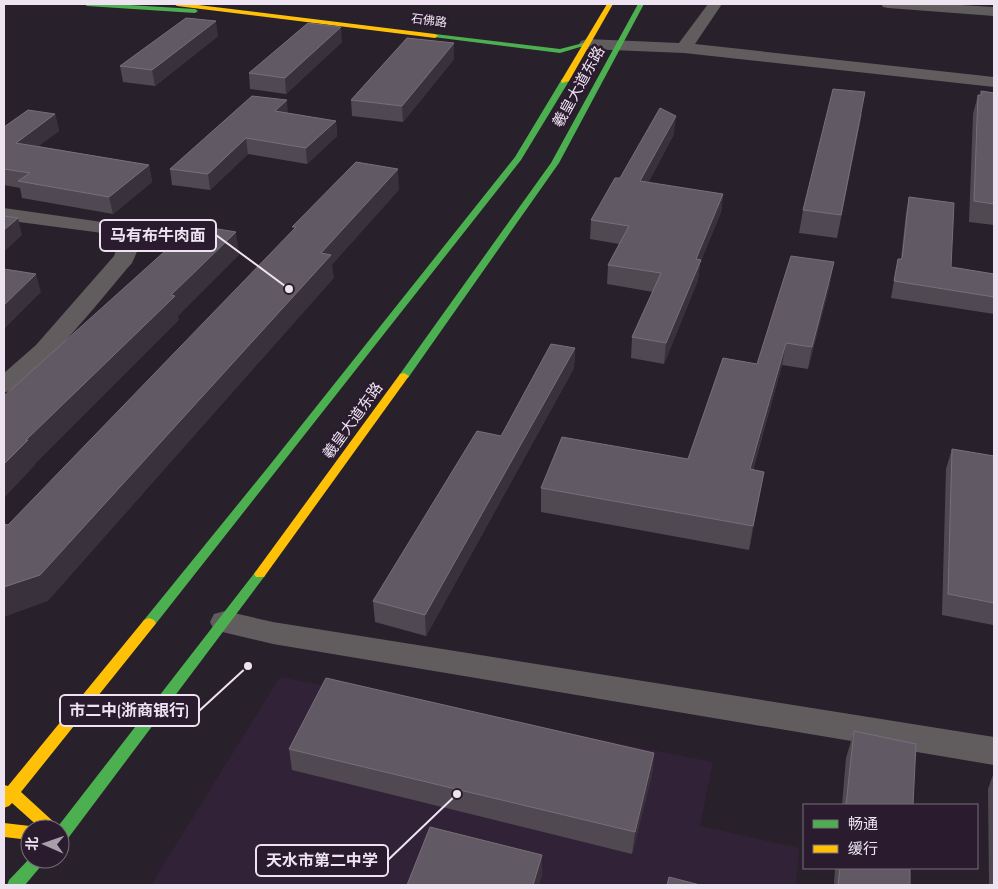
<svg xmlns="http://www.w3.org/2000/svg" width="998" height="889" font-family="'Sofia Sans Condensed','Noto Sans SC',sans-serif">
	<rect width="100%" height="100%" fill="#28202a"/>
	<polygon fill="#322237" points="280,677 713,762 700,826 799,848 796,885 151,885"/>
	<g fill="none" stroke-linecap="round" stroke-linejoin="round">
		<g fill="#615c5e" fill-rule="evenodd">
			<polygon points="708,4 722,4 695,44 994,77 994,87 684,53 587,49 581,47 579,44 581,41 587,39 679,43"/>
			<polygon points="881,4 944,4 994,7 994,16 888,8 883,7"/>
			<path d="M4,208L116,224L130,232L139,247L132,263C108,290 34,386 4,393V373L36,345L114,256L117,247L115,241L102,233L4,220Z"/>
			<polygon points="225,611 273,622 994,737 994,765 273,644 214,630 210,622 214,614"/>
		</g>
		<g fill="#4caf50" fill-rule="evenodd">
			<polygon points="84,4 113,4 195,9 198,11 195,13 87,6"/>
			<polygon points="638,4 644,4 559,163 408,378 400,378 399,376 400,374 551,163"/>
			<polygon points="435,34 560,49 587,42 590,44 560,53 433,37 432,36"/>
			<polygon points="562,79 569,81 521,160 154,626 144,626 142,623 144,620 269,466 515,157"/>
			<polygon points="260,570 264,571 266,574 264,577 66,841 60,843 60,829 56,829 256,571"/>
			<polygon points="30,858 47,859 25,885 7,885 9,880"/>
		</g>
		<g fill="#ffc107" fill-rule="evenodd">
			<polygon points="174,4 190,4 435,34 438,36 435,38 177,6"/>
			<polygon points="607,4 613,4 569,81 562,83 561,81"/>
			<polygon points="404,373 409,376 264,577 256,577 254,574 256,571 400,374"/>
			<polygon points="149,618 154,620 156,623 154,626 21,792 56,824 59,829 41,829 12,803 9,806 4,808 4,785 8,786 144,620"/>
			<polygon points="4,823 30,826 36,829 30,829 30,840 4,837"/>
		</g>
	</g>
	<g fill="#504952">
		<polygon points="218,36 155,86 123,82 120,66"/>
		<polygon points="342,42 286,94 250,89 249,73"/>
		<polygon points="454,59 403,122 352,116 351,100"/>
		<polygon points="981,91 994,93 994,225 969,222 973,114 978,95 981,95"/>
		<polygon points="288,113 336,121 337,136 307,164 248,154 210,190 172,185 170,169"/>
		<polygon points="862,113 837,238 799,233 803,210"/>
		<polygon points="55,114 59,131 38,146 149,165 152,182 113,214 22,198 20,188 4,185 4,127"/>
		<polygon points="674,134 648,183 723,194 721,212 700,263 698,280 664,364 631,358 632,337 653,292 607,284 608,265 619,244 590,239 591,220"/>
		<polygon points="909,197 951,267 994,274 994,314 891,298 898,259 901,259 906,213"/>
		<polygon points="830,284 808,369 782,365 753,470 764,472 749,550 541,512 541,488 688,459"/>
		<polygon points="575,348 574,368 426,636 375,622 373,601 501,436"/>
		<polygon points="952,449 994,456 994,621 993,625 942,615 946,469"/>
		<polygon points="854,731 913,805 842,805 846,758"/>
		<polygon points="289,749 654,753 652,774 632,854 292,770"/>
		<polygon points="994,772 994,885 989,885 988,789"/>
		<polygon points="835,868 910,868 910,885 834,885"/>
	</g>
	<g fill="#39313b">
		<polygon points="216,21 218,36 155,86 152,70"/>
		<polygon points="341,27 342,42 286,94 285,78"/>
		<polygon points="454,43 454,59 403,122 402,106"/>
		<polygon points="287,100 288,115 275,111"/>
		<polygon points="55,114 59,131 21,159 16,143"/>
		<polygon points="676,116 674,134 639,200 640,181"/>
		<polygon points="336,121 337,136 307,164 306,148"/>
		<polygon points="246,138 248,154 210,190 208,174"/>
		<polygon points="149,165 152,182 113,214 109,197"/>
		<polygon points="398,169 399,190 332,265 334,278 48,601 4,617 4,587 321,253"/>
		<polygon points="723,194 721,212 700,263 698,280 664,364 666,343 696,259"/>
		<polygon points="18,218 22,235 4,252 4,230"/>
		<polygon points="236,232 239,255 178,316 179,320 35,464 35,465 4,498 4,464 26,440 171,295"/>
		<polygon points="834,262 830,284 808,369 812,347"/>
		<polygon points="36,274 41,292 4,329 4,305"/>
		<polygon points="786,343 782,365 746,493 750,469"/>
		<polygon points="575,348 574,368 426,636 425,615"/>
		<polygon points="764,472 760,495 749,550 753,526"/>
		<polygon points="654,753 652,774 632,854 635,832"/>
		<polygon points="542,855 542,876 539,885 533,885"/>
	</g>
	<g fill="#615963" stroke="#776f79">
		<polygon points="186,18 216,21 152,70 120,66"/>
		<polygon points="308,23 341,27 285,78 249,73"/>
		<polygon points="407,38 454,43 402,106 351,100"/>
		<polygon points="833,89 865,92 841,215 803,210"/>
		<polygon points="981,91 994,93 994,204 974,201 978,95 981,95"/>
		<polygon points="252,96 287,100 275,111 336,121 306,148 246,138 208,174 170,169"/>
		<polygon points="660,108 676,116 640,181 723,194 696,259 701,260 666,343 632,337 661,273 608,265 629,226 591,220 615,178 620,178"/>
		<polygon points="28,110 55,114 16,143 149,165 109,197 18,181 30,173 4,169 4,127"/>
		<polygon points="356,162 398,169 321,253 331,255 40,575 4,587 4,524 8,525 296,227 292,227"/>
		<polygon points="909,197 954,203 951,267 994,274 994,297 894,281 898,259 902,259"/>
		<polygon points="4,216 18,218 4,230"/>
		<polygon points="194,225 236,232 171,295 175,296 26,440 28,440 4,464 4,396"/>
		<polygon points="791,256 834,262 812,347 786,343 750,469 764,472 753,526 541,488 562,437 688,459 723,358 757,364"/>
		<polygon points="4,269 36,274 4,305"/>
		<polygon points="551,344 575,348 425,615 373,601 477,431 501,436"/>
		<polygon points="952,449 994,456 994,603 948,594"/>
		<polygon points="326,678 654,753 635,832 289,749"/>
		<polygon points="854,731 916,744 913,805 846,805"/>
		<polygon points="430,827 542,855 533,885 407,885"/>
		<polygon points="840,868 910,868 910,885 838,885"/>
		<polygon points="669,877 700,885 667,885"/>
	</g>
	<g text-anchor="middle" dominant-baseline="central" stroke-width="5" stroke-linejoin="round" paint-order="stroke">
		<g font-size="12" fill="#eee4f1" stroke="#2a1c2e">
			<text transform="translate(429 21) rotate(7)">石佛路</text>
		</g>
		<g font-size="15" fill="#eee4f1" stroke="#2a1c2e">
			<text transform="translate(579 87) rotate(-61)">羲皇大道东路</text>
			<text transform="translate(353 421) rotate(-54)">羲皇大道东路</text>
		</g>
	</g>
	<path fill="none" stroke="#eee4f1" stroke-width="2" d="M289 289L216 235M248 666L199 711M457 794L388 860"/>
	<g fill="#eee4f1" stroke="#2a1c2e" stroke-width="2">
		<circle cx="289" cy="289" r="5"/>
		<circle cx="248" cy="666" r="5"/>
		<circle cx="457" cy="794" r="5"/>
	</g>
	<g fill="#2a1c2e" stroke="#eee4f1" stroke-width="2">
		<rect x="100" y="220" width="116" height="31" rx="5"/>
		<rect x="60" y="695" width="139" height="31" rx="5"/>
		<rect x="256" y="845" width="132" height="31" rx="5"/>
	</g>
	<g font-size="16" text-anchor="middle" font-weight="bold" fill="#eee4f1">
		<text x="158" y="241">马有布牛肉面</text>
		<text x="129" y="716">市二中(浙商银行)</text>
		<text x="322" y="866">天水市第二中学</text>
	</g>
	<rect width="998" height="889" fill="none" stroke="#eee4f1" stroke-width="10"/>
	<rect x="803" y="804" width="175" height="65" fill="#2a1c2e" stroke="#786c7c"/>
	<rect x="813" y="820" width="25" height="8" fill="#4caf50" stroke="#786c7c"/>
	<text x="848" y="829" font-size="15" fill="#eee4f1">畅通</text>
	<rect x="813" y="845" width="25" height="8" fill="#ffc107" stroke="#786c7c"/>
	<text x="848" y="854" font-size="15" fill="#eee4f1">缓行</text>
	<g transform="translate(45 844) rotate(272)"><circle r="24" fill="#2a1c2e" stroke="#786c7c"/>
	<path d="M0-4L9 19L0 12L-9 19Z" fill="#a99fab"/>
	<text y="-8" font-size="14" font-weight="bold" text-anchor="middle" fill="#eee4f1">北</text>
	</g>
</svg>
